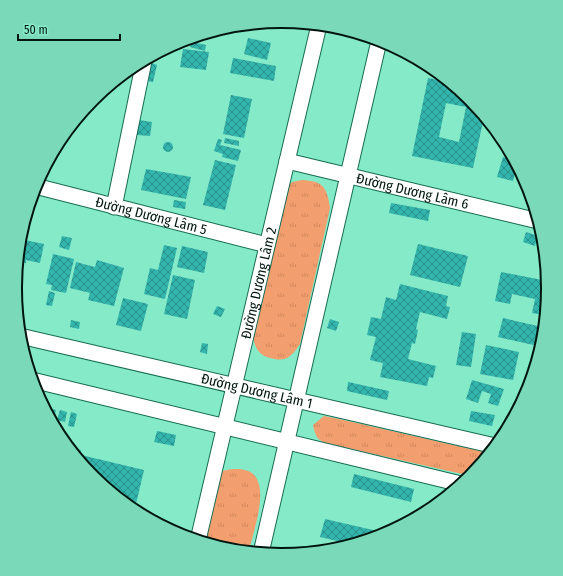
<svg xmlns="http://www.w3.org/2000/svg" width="563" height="576" font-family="'Fira Sans Condensed',sans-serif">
	<defs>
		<pattern id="grass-tufts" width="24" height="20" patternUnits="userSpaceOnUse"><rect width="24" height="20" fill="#f39e6f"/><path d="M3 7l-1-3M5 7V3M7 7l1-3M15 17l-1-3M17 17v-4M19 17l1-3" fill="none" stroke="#cf875f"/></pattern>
		<pattern id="building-cross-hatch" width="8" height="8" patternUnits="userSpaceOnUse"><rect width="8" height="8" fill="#33b4ac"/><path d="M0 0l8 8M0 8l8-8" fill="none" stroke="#29918a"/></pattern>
	</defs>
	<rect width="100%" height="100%" fill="#84eac7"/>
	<g fill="url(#grass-tufts)">
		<path d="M302,180C323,181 327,187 330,208L300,344C297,348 294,353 290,356C285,360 280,360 275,359C258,357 255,348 252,333L286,189L292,182Z"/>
		<path d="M324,416L339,419L489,453L471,476L325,443C316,439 315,434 313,425Z"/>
		<path d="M232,469C240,469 250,469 255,476C268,493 253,532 249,551L229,549L200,540L222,471Z"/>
	</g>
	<g fill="url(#building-cross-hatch)" fill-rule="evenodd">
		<polygon points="248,38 271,43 267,60 244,54"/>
		<polygon points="192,42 206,45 205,51 190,47"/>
		<polygon points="183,49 209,52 206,70 180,67"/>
		<polygon points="233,58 276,66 274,81 230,73"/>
		<polygon points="152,63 157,65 153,82 148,81"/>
		<path d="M428,78L448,82L470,100L484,117L473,168L412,156ZM446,103L466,107L459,142L439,137Z"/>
		<polygon points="231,95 252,99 244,138 223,134"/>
		<polygon points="139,120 152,122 150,136 137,135"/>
		<polygon points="225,138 239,141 239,146 224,143"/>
		<polygon points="218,139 222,140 220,145 241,150 238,161 222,157 223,154 214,151"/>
		<circle cx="168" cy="147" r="5"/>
		<polygon points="503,157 514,161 517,166 513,181 497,177"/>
		<polygon points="215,160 236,165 225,210 203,205"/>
		<polygon points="146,169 191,177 186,199 141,190"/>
		<polygon points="174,200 186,202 185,209 173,207"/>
		<polygon points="391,203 430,210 428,221 389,213"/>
		<polygon points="526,232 538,236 535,246 523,242"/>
		<polygon points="62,236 72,238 69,250 59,247"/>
		<polygon points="20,239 44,244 40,263 26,260 26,263 18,262"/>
		<polygon points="418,244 468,256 460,287 410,275"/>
		<polygon points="164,245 177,248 165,299 144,294 150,268 158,270"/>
		<polygon points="182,246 208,252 204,273 177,267"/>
		<polygon points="53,254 74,259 66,293 51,290 52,285 46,284"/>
		<polygon points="97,260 124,268 114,306 88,300 90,293 70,288 76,262 95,267"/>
		<polygon points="501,272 547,281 545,315 532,313 535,299 512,294 510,304 495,301"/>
		<polygon points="173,275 195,280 187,319 164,314"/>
		<polygon points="400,284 448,296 446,306 450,307 447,319 420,312 416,329 418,330 415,344 412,343 408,359 436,366 433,378 429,377 427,386 380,377 383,363 370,360 376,337 367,335 371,317 381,319 386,297 396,300"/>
		<polygon points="49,291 55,293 52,306 46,305"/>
		<polygon points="123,298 148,304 141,331 116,325"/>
		<polygon points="217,306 225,309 221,317 213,314"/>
		<polygon points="503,318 542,327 538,346 498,337"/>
		<polygon points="330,319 339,322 336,331 327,328"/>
		<polygon points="71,320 80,322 79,329 70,327"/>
		<polygon points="462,332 476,334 471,367 456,365"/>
		<polygon points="202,343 208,344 207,354 200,352"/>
		<polygon points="486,345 519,352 513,380 480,374"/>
		<polygon points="472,380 504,389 498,406 488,403 491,394 482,391 478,403 466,399"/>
		<polygon points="348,382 389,391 387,400 347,391"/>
		<polygon points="44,407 56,410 54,420 51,420"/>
		<polygon points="60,410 67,412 65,422 57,420"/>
		<polygon points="471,411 495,415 492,426 469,421"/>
		<polygon points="71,412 77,414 74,427 68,426"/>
		<polygon points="157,431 176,435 174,446 154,442"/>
		<polygon points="69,447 81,450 79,459"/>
		<polygon points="81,455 144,470 136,504 123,501 93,476 80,460"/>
		<polygon points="354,474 414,489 411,502 351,487"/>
		<polygon points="325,519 386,533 350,544 320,537"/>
	</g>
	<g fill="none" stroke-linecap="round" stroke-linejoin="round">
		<defs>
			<g id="minor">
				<path id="s1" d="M287,161L538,221"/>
				<path id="s2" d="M35,186L267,245"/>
				<polyline points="114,207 144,61"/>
				<path id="s3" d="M20,336L495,446"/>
				<polyline points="32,380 461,484"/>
				<path id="s4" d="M198,540L319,25"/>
				<polyline points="261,553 379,41"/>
			</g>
		</defs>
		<use href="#minor" stroke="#176c54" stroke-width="17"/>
		<use href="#minor" stroke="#fff" stroke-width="15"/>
	</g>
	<g text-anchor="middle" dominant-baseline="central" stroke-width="4" stroke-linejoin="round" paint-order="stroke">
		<g font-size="14" fill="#01160f" stroke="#84eac7">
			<text stroke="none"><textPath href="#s1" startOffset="129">Đường Dương Lâm 6</textPath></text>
			<text stroke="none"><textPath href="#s2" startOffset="120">Đường Dương Lâm 5</textPath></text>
			<text stroke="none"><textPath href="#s4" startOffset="264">Đường Dương Lâm 2</textPath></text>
			<text stroke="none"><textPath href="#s3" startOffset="243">Đường Dương Lâm 1</textPath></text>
		</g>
	</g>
	<path d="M0 0H563V576H0ZM281 28H282A259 259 0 0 1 541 287V289A259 259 0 0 1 282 548H281A259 259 0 0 1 22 289V287A259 259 0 0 1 281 28Z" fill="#7ad9b8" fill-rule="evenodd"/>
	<path fill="none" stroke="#01160f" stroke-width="2" d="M281 28H282A259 259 0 0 1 541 287V289A259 259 0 0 1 282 548H281A259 259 0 0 1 22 289V287A259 259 0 0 1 281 28Z"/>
	<path d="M18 34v6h102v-6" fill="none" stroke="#01160f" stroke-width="2"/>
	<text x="24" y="34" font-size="12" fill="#01160f" stroke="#84eac7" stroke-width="3" paint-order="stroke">50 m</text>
</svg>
